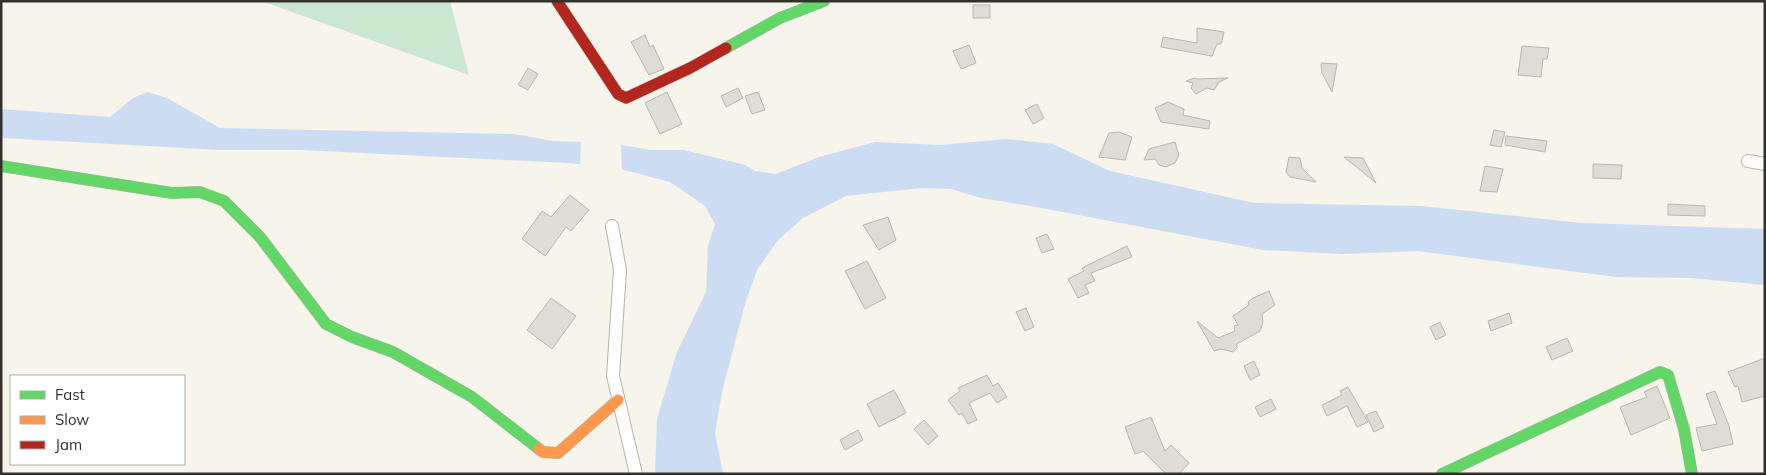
<svg xmlns="http://www.w3.org/2000/svg" width="1766" height="475" font-family="Mulish,sans-serif">
	<rect width="100%" height="100%" fill="#f6f4eb"/>
	<polygon fill="#cce7d0" points="261,1 450,1 469,75"/>
	<polygon fill="#ccdcf3" points="147,92 167,98 220,128 515,134 552,141 611,143 650,150 684,150 745,165 755,171 776,174 819,157 875,142 940,145 1006,139 1053,144 1110,171 1254,203 1421,206 1582,223 1765,229 1765,285 1690,278 1616,277 1418,251 1343,254 1263,250 1031,206 981,198 951,189 921,188 846,196 803,218 778,240 757,270 745,304 722,392 715,433 723,474 655,474 657,419 677,352 706,292 708,246 715,224 705,206 670,182 617,168 569,163 302,150 221,150 1,138 1,109 110,117 133,98"/>
	<polygon fill="#f6f4eb" points="581,138 621,142 622,172 580,167"/>
	<g fill="#dedcd5" stroke="#b8b7b0">
		<rect x="973" y="5" width="17" height="13"/>
		<polygon points="1197,28 1224,32 1221,44 1217,44 1212,56 1161,47 1163,37 1197,43"/>
		<polygon points="645,35 650,47 653,45 664,69 649,75 631,42"/>
		<polygon points="969,45 976,63 961,69 953,51"/>
		<polygon points="1522,46 1549,48 1547,59 1543,59 1541,77 1518,75"/>
		<polygon points="1321,63 1337,64 1332,92 1322,73"/>
		<polygon points="528,68 538,74 528,90 518,85"/>
		<polygon points="1194,78 1198,79 1228,78 1219,82 1214,90 1207,88 1196,94 1191,88 1193,83 1186,81"/>
		<polygon points="738,88 743,98 726,107 721,96"/>
		<polygon points="667,92 682,124 660,134 645,103"/>
		<polygon points="758,92 765,110 752,114 745,96"/>
		<polygon points="1168,102 1184,109 1183,115 1210,121 1209,129 1161,122 1155,108"/>
		<polygon points="1037,104 1044,118 1033,124 1025,110"/>
		<polygon points="1494,130 1505,132 1501,147 1490,145"/>
		<polygon points="1119,132 1132,137 1125,160 1099,157 1109,133"/>
		<polygon points="1506,136 1547,141 1545,152 1505,145"/>
		<polygon points="1175,142 1179,155 1175,163 1166,167 1159,165 1155,159 1144,160 1149,149"/>
		<polygon points="1289,157 1300,158 1302,168 1316,182 1290,177 1286,172"/>
		<polygon points="1344,157 1363,158 1376,183"/>
		<polygon points="1593,164 1622,165 1621,179 1593,178"/>
		<polygon points="1485,166 1503,169 1497,192 1480,191"/>
		<polygon points="570,195 589,210 571,231 566,227 545,256 522,239 542,211 551,217"/>
		<polygon points="1668,204 1705,206 1705,216 1668,215"/>
		<polygon points="888,217 896,240 879,250 863,225"/>
		<polygon points="1047,234 1054,249 1042,253 1036,238"/>
		<polygon points="1127,246 1132,257 1091,273 1095,281 1085,285 1089,293 1078,298 1068,279 1084,271 1082,268"/>
		<polygon points="867,261 886,298 865,309 845,271"/>
		<polygon points="1269,291 1275,305 1262,314 1263,322 1260,331 1237,344 1237,348 1233,352 1221,349 1214,351 1197,321 1218,338 1235,331 1234,326 1238,325 1233,316 1249,305 1248,302 1253,298"/>
		<polygon points="551,298 576,316 552,349 527,330"/>
		<polygon points="1026,308 1034,327 1025,331 1016,312"/>
		<polygon points="1509,313 1512,323 1491,331 1488,321"/>
		<polygon points="1440,322 1446,335 1436,340 1430,327"/>
		<polygon points="1567,338 1573,351 1552,360 1546,347"/>
		<polygon points="1765,358 1765,396 1742,402 1738,386 1735,387 1728,372"/>
		<polygon points="1254,361 1260,375 1250,380 1244,366"/>
		<polygon points="987,375 993,386 998,383 1007,397 997,403 990,393 969,403 977,420 968,424 962,413 959,415 948,400 960,391 958,388"/>
		<polygon points="1657,386 1670,418 1631,435 1620,407 1647,397 1644,392"/>
		<polygon points="1348,387 1368,422 1357,427 1347,406 1327,416 1322,405 1342,395 1340,391"/>
		<polygon points="894,390 906,413 879,427 867,404"/>
		<polygon points="1715,391 1729,426 1733,444 1702,451 1696,428 1717,424 1706,394"/>
		<polygon points="1271,399 1276,409 1260,417 1255,407"/>
		<polygon points="1376,411 1384,427 1374,432 1366,415"/>
		<polygon points="1151,417 1165,451 1171,445 1189,463 1179,474 1166,474 1143,451 1135,454 1125,427"/>
		<polygon points="924,420 938,436 928,445 914,429"/>
		<polygon points="858,430 863,440 845,450 840,440"/>
	</g>
	<g fill="none" stroke-linecap="round" stroke-linejoin="round">
		<defs>
			<g id="street">
				<polyline points="1748,161 1765,164"/>
				<polyline points="612,226 620,270 613,376 636,474"/>
			</g>
			<g id="fast">
				<polyline points="726,48 780,18 824,1"/>
				<polyline points="1,166 172,193 200,192 224,201 260,237 326,324 352,337 393,352 472,397 539,449"/>
				<polyline points="1442,474 1660,372 1668,375 1684,429 1692,474"/>
			</g>
			<polyline id="slow" points="539,449 543,452 558,453 618,400"/>
			<polyline id="jam" points="557,1 618,94 626,98 690,68 726,48"/>
		</defs>
		<use href="#street" stroke="#b5b4ad" stroke-width="14"/>
		<use href="#fast" stroke="#b5b4ad" stroke-width="12"/>
		<use href="#slow" stroke="#b5b4ad" stroke-width="12"/>
		<use href="#jam" stroke="#b5b4ad" stroke-width="12"/>
		<use href="#street" stroke="#fefdfc" stroke-width="12"/>
		<use href="#fast" stroke="#63d668" stroke-width="11"/>
		<use href="#slow" stroke="#ff974d" stroke-width="11"/>
		<use href="#jam" stroke="#b3261e" stroke-width="11"/>
	</g>
	<rect width="1766" height="475" fill="none" stroke="#32312b" stroke-width="5"/>
	<rect x="10" y="375" width="175" height="90" fill="#ffffff" stroke="#adadaa"/>
	<rect x="20" y="391" width="25" height="8" fill="#63d668" stroke="#adadaa"/>
	<text x="55" y="400" font-size="15" fill="#32312b">Fast</text>
	<rect x="20" y="416" width="25" height="8" fill="#ff974d" stroke="#adadaa"/>
	<text x="55" y="425" font-size="15" fill="#32312b">Slow</text>
	<rect x="20" y="441" width="25" height="8" fill="#b3261e" stroke="#adadaa"/>
	<text x="55" y="450" font-size="15" fill="#32312b">Jam</text>
</svg>
